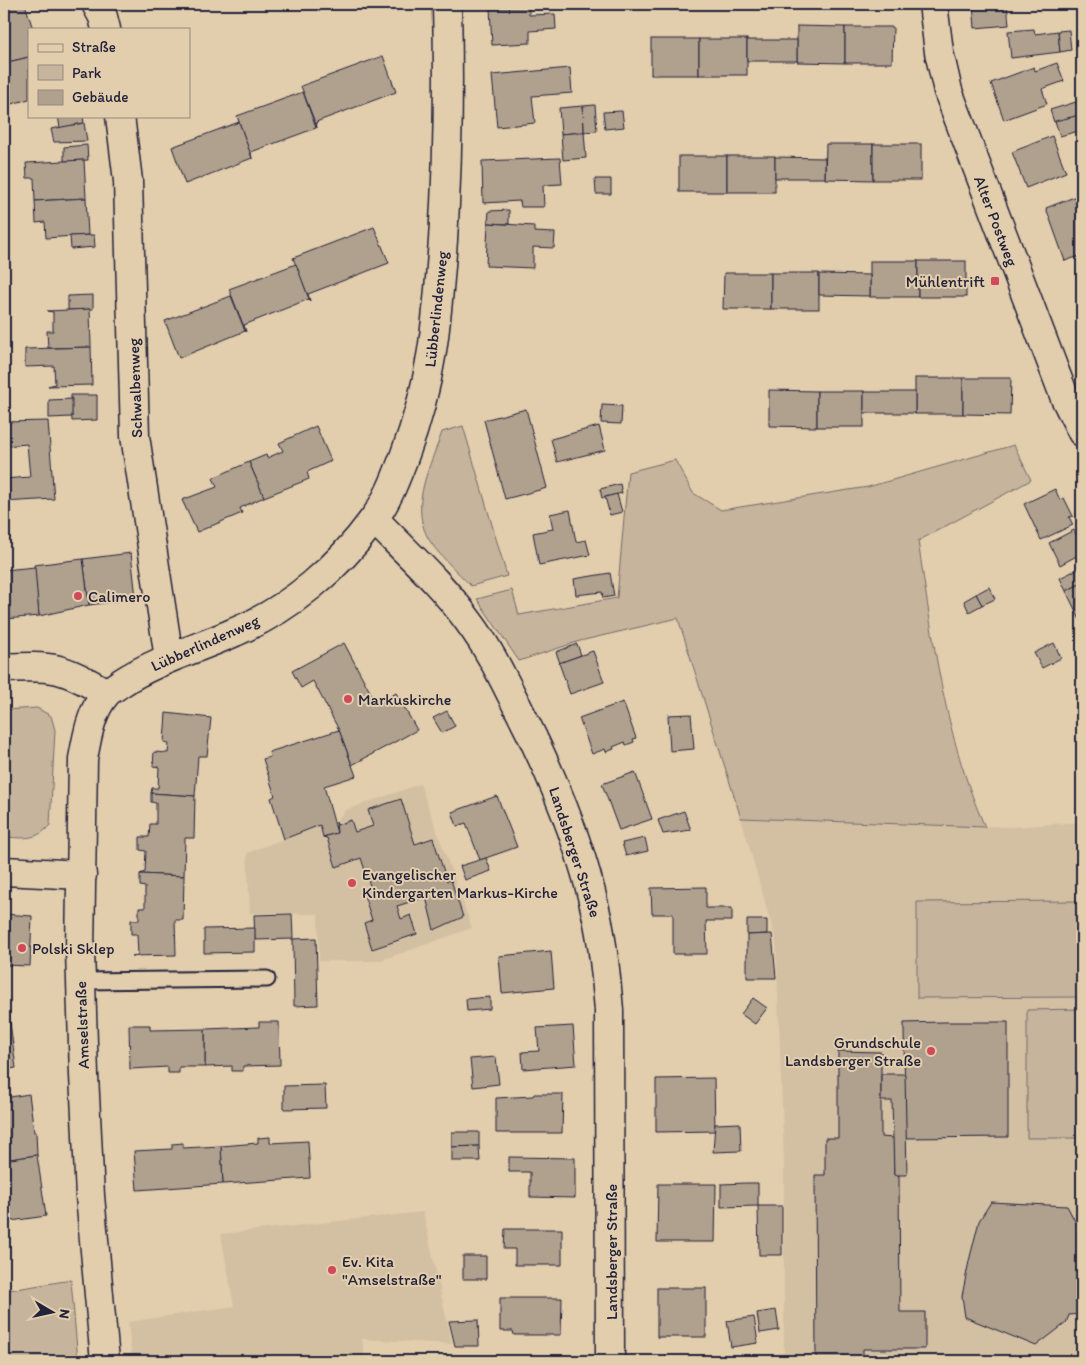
<svg xmlns="http://www.w3.org/2000/svg" width="1086" height="1365" font-family="Itim,sans-serif">
	<rect width="100%" height="100%" fill="#e2cdac"/>
	<filter id="ink" filterUnits="userSpaceOnUse"><feTurbulence type="fractalNoise" baseFrequency=".02" numOctaves="2"/><feDisplacementMap in="SourceGraphic" scale="10" xChannelSelector="R" yChannelSelector="G"/><feConvolveMatrix kernelMatrix="1 2 1 2 8 2 1 2 1" color-interpolation-filters="sRGB"/></filter>
	<g filter="url(#ink)">
		<g fill="#d3c0a3">
			<polygon points="420,784 472,928 379,961 319,961 318,914 250,913 247,853 320,825 323,837 337,833 334,823 346,810"/>
			<polygon points="741,818 1011,827 1082,822 1082,1359 1065,1361 784,1361 784,1161 776,941"/>
			<polygon points="423,1212 452,1344 362,1339 365,1361 132,1361 128,1322 234,1306 221,1234"/>
		</g>
		<g fill="#c6b49c" stroke="#746b6c">
			<path d="M463,426L507,576L471,586C458,572 435,552 427,536C410,502 431,465 442,432Z"/>
			<path d="M1014,445L1031,480L918,541C933,639 944,735 985,827L741,818L678,618L580,641L519,661L477,599L512,590L519,615L617,598L628,472L675,460L693,493L721,510L868,487Z"/>
			<path d="M37,708L51,716L55,730L50,825C36,841 24,838 4,837V710Z"/>
			<polygon points="1082,901 1082,997 917,998 917,902"/>
			<polygon points="1082,1009 1082,1135 1080,1138 1027,1138 1027,1010"/>
			<polygon points="71,1280 78,1361 4,1361 4,1291"/>
		</g>
		<g fill="#b0a08e" stroke="#22223b">
			<polygon points="4,4 25,4 33,29 29,29 29,57 4,63"/>
			<polygon points="973,4 1007,4 1009,25 975,28"/>
			<polygon points="529,7 529,15 555,14 556,29 530,31 530,43 492,45 490,8"/>
			<polygon points="797,26 845,27 845,63 797,62"/>
			<polygon points="845,27 893,27 892,63 845,63"/>
			<polygon points="1034,29 1035,34 1058,31 1060,52 1011,58 1008,31"/>
			<polygon points="1069,30 1071,50 1060,52 1058,31"/>
			<rect x="651" y="39" width="48" height="36"/>
			<rect x="699" y="39" width="48" height="36"/>
			<rect x="747" y="40" width="50" height="21"/>
			<polygon points="383,56 396,92 316,122 317,128 301,86"/>
			<polygon points="29,57 29,99 8,105 4,90 9,88 4,63"/>
			<polygon points="1057,63 1064,81 1042,89 1047,104 1004,120 991,83 1034,67 1035,71"/>
			<polygon points="570,68 572,93 532,96 535,123 497,127 492,75"/>
			<polygon points="303,92 316,128 251,152 252,159 237,116"/>
			<polygon points="1076,102 1080,115 1054,122 1050,110"/>
			<polygon points="595,105 597,131 584,132 583,106"/>
			<polygon points="583,106 584,132 561,134 559,108"/>
			<polygon points="622,111 624,127 605,129 603,112"/>
			<polygon points="1080,115 1082,130 1060,136 1055,121"/>
			<polygon points="58,116 83,116 84,123 60,128"/>
			<polygon points="239,122 252,158 185,184 172,147"/>
			<polygon points="84,123 87,141 54,142 51,129"/>
			<polygon points="584,132 586,158 563,160 561,134"/>
			<polygon points="1052,136 1066,172 1026,188 1012,152"/>
			<polygon points="826,144 873,144 873,180 825,179"/>
			<rect x="873" y="144" width="48" height="36"/>
			<polygon points="87,145 88,160 64,161 64,147"/>
			<rect x="679" y="156" width="48" height="36"/>
			<rect x="727" y="156" width="48" height="36"/>
			<polygon points="775,157 825,158 825,178 775,178"/>
			<polygon points="560,158 562,184 543,185 544,207 521,207 520,201 483,203 482,161"/>
			<polygon points="84,160 86,198 35,201 34,178 27,178 26,163"/>
			<polygon points="595,179 611,179 611,194 596,194"/>
			<polygon points="1082,194 1082,255 1065,261 1046,208"/>
			<polygon points="86,198 88,235 46,238 45,222 36,223 35,201"/>
			<polygon points="509,210 509,224 488,223 489,211"/>
			<polygon points="488,223 534,226 534,232 555,233 554,248 533,247 533,268 486,266"/>
			<polygon points="374,227 389,263 308,294 310,301 293,258"/>
			<polygon points="94,235 95,247 71,249 70,236"/>
			<rect x="870" y="261" width="48" height="36"/>
			<rect x="918" y="261" width="48" height="36"/>
			<polygon points="296,264 309,299 244,325 246,332 229,289"/>
			<polygon points="724,273 771,273 771,309 723,309"/>
			<rect x="771" y="273" width="48" height="36"/>
			<polygon points="819,274 870,275 870,296 819,295"/>
			<polygon points="93,295 93,309 68,310 68,296"/>
			<polygon points="231,296 245,331 179,358 165,321"/>
			<polygon points="90,309 91,347 48,348 47,331 53,331 53,312 47,311"/>
			<polygon points="91,347 92,385 48,386 55,384 54,366 25,367 25,349"/>
			<rect x="915" y="378" width="48" height="36"/>
			<polygon points="963,378 1011,378 1010,415 963,414"/>
			<polygon points="769,390 817,391 817,427 769,426"/>
			<rect x="817" y="391" width="47" height="36"/>
			<rect x="864" y="392" width="51" height="21"/>
			<polygon points="71,395 97,395 97,420 72,421"/>
			<polygon points="72,399 72,417 49,418 49,400"/>
			<polygon points="602,405 622,406 621,424 601,423"/>
			<polygon points="526,409 547,488 505,499 484,420"/>
			<polygon points="48,421 54,499 4,502 4,479 30,477 27,444 4,446 4,422"/>
			<polygon points="316,426 331,461 307,472 309,479 264,497 249,462 266,455 267,458 283,451 279,443"/>
			<polygon points="599,426 605,450 557,462 551,439"/>
			<polygon points="249,462 264,497 240,508 242,513 197,532 182,500 217,487 213,478"/>
			<polygon points="620,484 622,493 602,498 600,489"/>
			<polygon points="1055,489 1060,500 1064,498 1073,516 1069,517 1073,525 1041,540 1024,504"/>
			<polygon points="617,494 622,512 610,515 605,497"/>
			<polygon points="570,510 576,542 586,540 590,555 539,565 533,533 553,529 550,514"/>
			<polygon points="1074,530 1082,547 1082,553 1060,565 1049,543"/>
			<polygon points="131,553 136,598 135,596 126,597 126,600 89,605 83,559"/>
			<polygon points="83,559 89,605 39,616 34,565"/>
			<polygon points="35,567 39,616 5,619 4,570"/>
			<polygon points="1082,567 1082,583 1066,591 1060,578"/>
			<polygon points="610,573 614,596 603,598 602,592 576,595 574,579"/>
			<polygon points="1082,583 1082,624 1066,591"/>
			<polygon points="989,587 995,599 982,605 976,594"/>
			<polygon points="976,594 982,605 969,612 964,601"/>
			<polygon points="344,643 377,705 396,693 417,730 352,765 339,730 313,681 301,688 292,671"/>
			<polygon points="1054,643 1061,658 1042,668 1034,653"/>
			<polygon points="577,644 581,655 560,663 556,652"/>
			<polygon points="593,651 604,682 570,694 559,663"/>
			<polygon points="623,702 636,738 633,739 634,742 626,745 625,742 613,747 614,749 606,752 605,749 592,754 579,718"/>
			<polygon points="447,711 455,726 442,733 433,718"/>
			<polygon points="166,713 211,718 207,756 198,756 195,796 151,793 152,788 158,788 159,767 153,766 154,752 168,753 169,743 164,742"/>
			<polygon points="691,714 694,749 670,751 668,715"/>
			<polygon points="339,730 356,776 324,786 337,833 323,837 320,825 284,839 271,798 275,796 263,759 270,757 269,752"/>
			<polygon points="635,772 652,819 619,830 602,784"/>
			<polygon points="151,793 195,796 194,838 185,838 184,876 140,874 145,872 146,851 140,850 140,837 149,837 150,824 156,824 156,803 151,802"/>
			<polygon points="497,796 517,847 480,860 466,823 457,826 452,812"/>
			<polygon points="401,799 415,844 433,838 447,881 451,880 463,917 434,930 426,897 397,906 401,919 411,915 417,934 372,949 364,923 372,920 363,892 371,889 361,858 336,867 327,838 323,837 337,833 336,822 337,825 351,820 355,832 373,826 368,810"/>
			<polygon points="684,811 691,830 663,834 658,820"/>
			<polygon points="645,838 648,851 626,856 622,843"/>
			<polygon points="486,858 491,871 465,880 460,866"/>
			<polygon points="140,874 184,876 183,920 175,920 176,955 132,956 138,955 137,934 131,934 131,920 139,920 139,908 145,908 145,887 140,886"/>
			<polygon points="706,887 706,908 732,908 732,921 706,921 707,954 673,954 673,914 652,914 651,888"/>
			<polygon points="4,914 32,916 30,966 4,965"/>
			<polygon points="292,914 293,939 255,940 254,915"/>
			<polygon points="747,920 767,920 767,934 747,935"/>
			<polygon points="255,928 255,952 204,953 204,929"/>
			<polygon points="772,934 776,978 747,978 747,935"/>
			<polygon points="316,938 318,1005 294,1006 293,939"/>
			<polygon points="551,951 554,988 502,993 499,956"/>
			<polygon points="490,997 490,1009 467,1011 466,999"/>
			<polygon points="753,998 767,1008 755,1024 741,1014"/>
			<polygon points="9,1015 16,1068 4,1070 4,1016"/>
			<polygon points="259,1022 279,1022 280,1065 243,1066 243,1071 232,1071 232,1066 205,1067 205,1029 259,1027"/>
			<polygon points="943,1022 1008,1022 1008,1137 905,1138 904,1023"/>
			<polygon points="129,1025 150,1025 150,1030 205,1029 205,1067 179,1067 179,1073 168,1073 168,1067 130,1069"/>
			<polygon points="573,1026 576,1065 523,1069 522,1052 539,1051 537,1028"/>
			<polygon points="838,1051 881,1052 881,1137 894,1138 894,1175 899,1175 900,1312 925,1312 925,1349 863,1349 863,1361 816,1361 815,1175 825,1175 825,1138 838,1138"/>
			<polygon points="496,1057 499,1084 473,1087 470,1059"/>
			<polygon points="881,1074 905,1074 907,1175 894,1175 892,1101 881,1101"/>
			<polygon points="714,1078 715,1131 656,1132 656,1079"/>
			<polygon points="325,1085 326,1108 284,1109 284,1086"/>
			<polygon points="29,1094 34,1132 36,1132 37,1155 4,1160 4,1098"/>
			<polygon points="534,1094 563,1094 562,1133 496,1133 496,1098 533,1096"/>
			<polygon points="740,1123 741,1151 713,1152 715,1124"/>
			<polygon points="452,1132 479,1132 479,1146 452,1147"/>
			<polygon points="270,1137 270,1143 308,1141 310,1178 223,1184 221,1146 258,1143 258,1138"/>
			<polygon points="183,1143 183,1148 221,1146 223,1184 137,1190 134,1151 172,1149 172,1144"/>
			<polygon points="479,1146 480,1161 452,1161 452,1147"/>
			<polygon points="37,1155 46,1216 4,1222 4,1160"/>
			<polygon points="509,1157 575,1158 575,1198 530,1197 530,1172 509,1172"/>
			<polygon points="746,1183 758,1183 758,1206 721,1207 721,1184"/>
			<polygon points="658,1184 716,1184 715,1242 657,1242"/>
			<polygon points="991,1202 1067,1206 1082,1234 1082,1314 1069,1315 1066,1323 1036,1346 965,1317 962,1296 969,1261 979,1221"/>
			<polygon points="758,1206 782,1206 782,1255 759,1255"/>
			<polygon points="505,1229 562,1229 562,1265 515,1265 515,1249 504,1249"/>
			<rect x="463" y="1256" width="23" height="23"/>
			<rect x="657" y="1288" width="49" height="49"/>
			<polygon points="500,1298 562,1298 561,1335 514,1335 513,1331 500,1331"/>
			<polygon points="776,1310 779,1330 760,1333 757,1313"/>
			<polygon points="754,1317 758,1343 731,1347 727,1321"/>
			<polygon points="478,1320 479,1346 455,1346 449,1321"/>
		</g>
		<g fill="none" stroke-linecap="round" stroke-linejoin="round">
			<defs>
				<polyline id="lane" points="81,981 267,979"/>
				<g id="street">
					<polyline points="96,4 103,17 106,29"/>
					<polyline points="933,4 939,52 948,91 1065,398 1082,432"/>
					<polyline points="120,116 128,181 135,436 169,658"/>
					<path d="M374,519C406,552 442,584 469,622C488,647 502,676 516,704C549,768 579,838 595,909C603,942 606,976 609,1010L610,1361"/>
					<path d="M4,668C52,665 64,667 106,693"/>
					<polyline points="4,871 82,875"/>
					<path d="M105,1361L90,1196L84,1075L80,950L83,759C87,737 91,711 106,694C109,690 116,687 121,683C156,660 197,649 235,632C290,609 338,568 373,520C387,502 396,478 404,457C433,381 437,320 443,240C448,161 449,83 447,4"/>
				</g>
			</defs>
			<use href="#lane" stroke="#22223b" stroke-width="19"/>
			<use href="#street" stroke="#22223b" stroke-width="31"/>
			<use href="#lane" stroke="#e2cdac" stroke-width="15"/>
			<use href="#street" stroke="#e2cdac" stroke-width="28"/>
		</g>
	</g>
	<g fill="#d1495b" stroke="#e2cdac" stroke-width="2">
		<rect x="990" y="276" width="10" height="10" rx="2.5"/>
		<circle cx="78" cy="596" r="5"/>
		<circle cx="348" cy="699" r="5"/>
		<circle cx="352" cy="883" r="5"/>
		<circle cx="22" cy="948" r="5"/>
		<circle cx="931" cy="1051" r="5"/>
		<circle cx="332" cy="1270" r="5"/>
	</g>
	<g text-anchor="middle" dominant-baseline="central" stroke-width="4" stroke-linejoin="round" paint-order="stroke">
		<g font-size="16" fill="#22223b" stroke="#e2cdac">
			<text transform="translate(996 221) rotate(69)">Alter Postweg</text>
			<text transform="translate(436 309) rotate(-84)">Lübberlindenweg</text>
			<text transform="translate(135 388) rotate(-92)">Schwalbenweg</text>
			<text transform="translate(205 643) rotate(-24)">Lübberlindenweg</text>
			<text transform="translate(575 852) rotate(72)">Landsberger Straße</text>
			<text transform="translate(82 1025) rotate(-92)">Amselstraße</text>
			<text transform="translate(611 1252) rotate(-90)">Landsberger Straße</text>
		</g>
		<g font-size="16" fill="#22223b" stroke="#e2cdac" text-anchor="start">
			<text x="985" y="281" text-anchor="end">Mühlentrift</text>
			<text x="88" y="596">Calimero</text>
			<text x="358" y="699">Markuskirche</text>
			<text x="362" y="874">Evangelischer<tspan x="362" dy="18">Kindergarten Markus-Kirche</tspan></text>
			<text x="32" y="948">Polski Sklep</text>
			<text x="921" y="1042" text-anchor="end">Grundschule<tspan x="921" dy="18">Landsberger Straße</tspan></text>
			<text x="342" y="1261">Ev. Kita<tspan x="342" dy="18">"Amselstraße"</tspan></text>
		</g>
	</g>
	<rect width="1086" height="1365" fill="none" stroke="#e2cdac" stroke-width="20"/>
	<rect x="10" y="10" width="1066" height="1345" fill="none" stroke="#22223b" stroke-width="2" filter="url(#ink)"/>
	<rect x="28" y="28" width="162" height="90" fill="#e2cdac" stroke="#95897f"/>
	<rect x="38" y="44" width="25" height="8" fill="#e2cdac" stroke="#95897f"/>
	<text x="72" y="52" font-size="15" fill="#22223b">Straße</text>
	<rect x="38" y="65" width="25" height="15" fill="#c6b49c" stroke="#95897f"/>
	<text x="72" y="78" font-size="15" fill="#22223b">Park</text>
	<rect x="38" y="90" width="25" height="15" fill="#b0a08e" stroke="#95897f"/>
	<text x="72" y="102" font-size="15" fill="#22223b">Gebäude</text>
	<g transform="translate(52 1312) rotate(99)" stroke="#e2cdac" stroke-width="4" paint-order="stroke">
	<path d="M0-4L9 19L0 12L-9 19Z" fill="#22223b"/>
	<text y="-8" font-size="14" font-weight="bold" text-anchor="middle" fill="#22223b">N</text>
	</g>
</svg>
